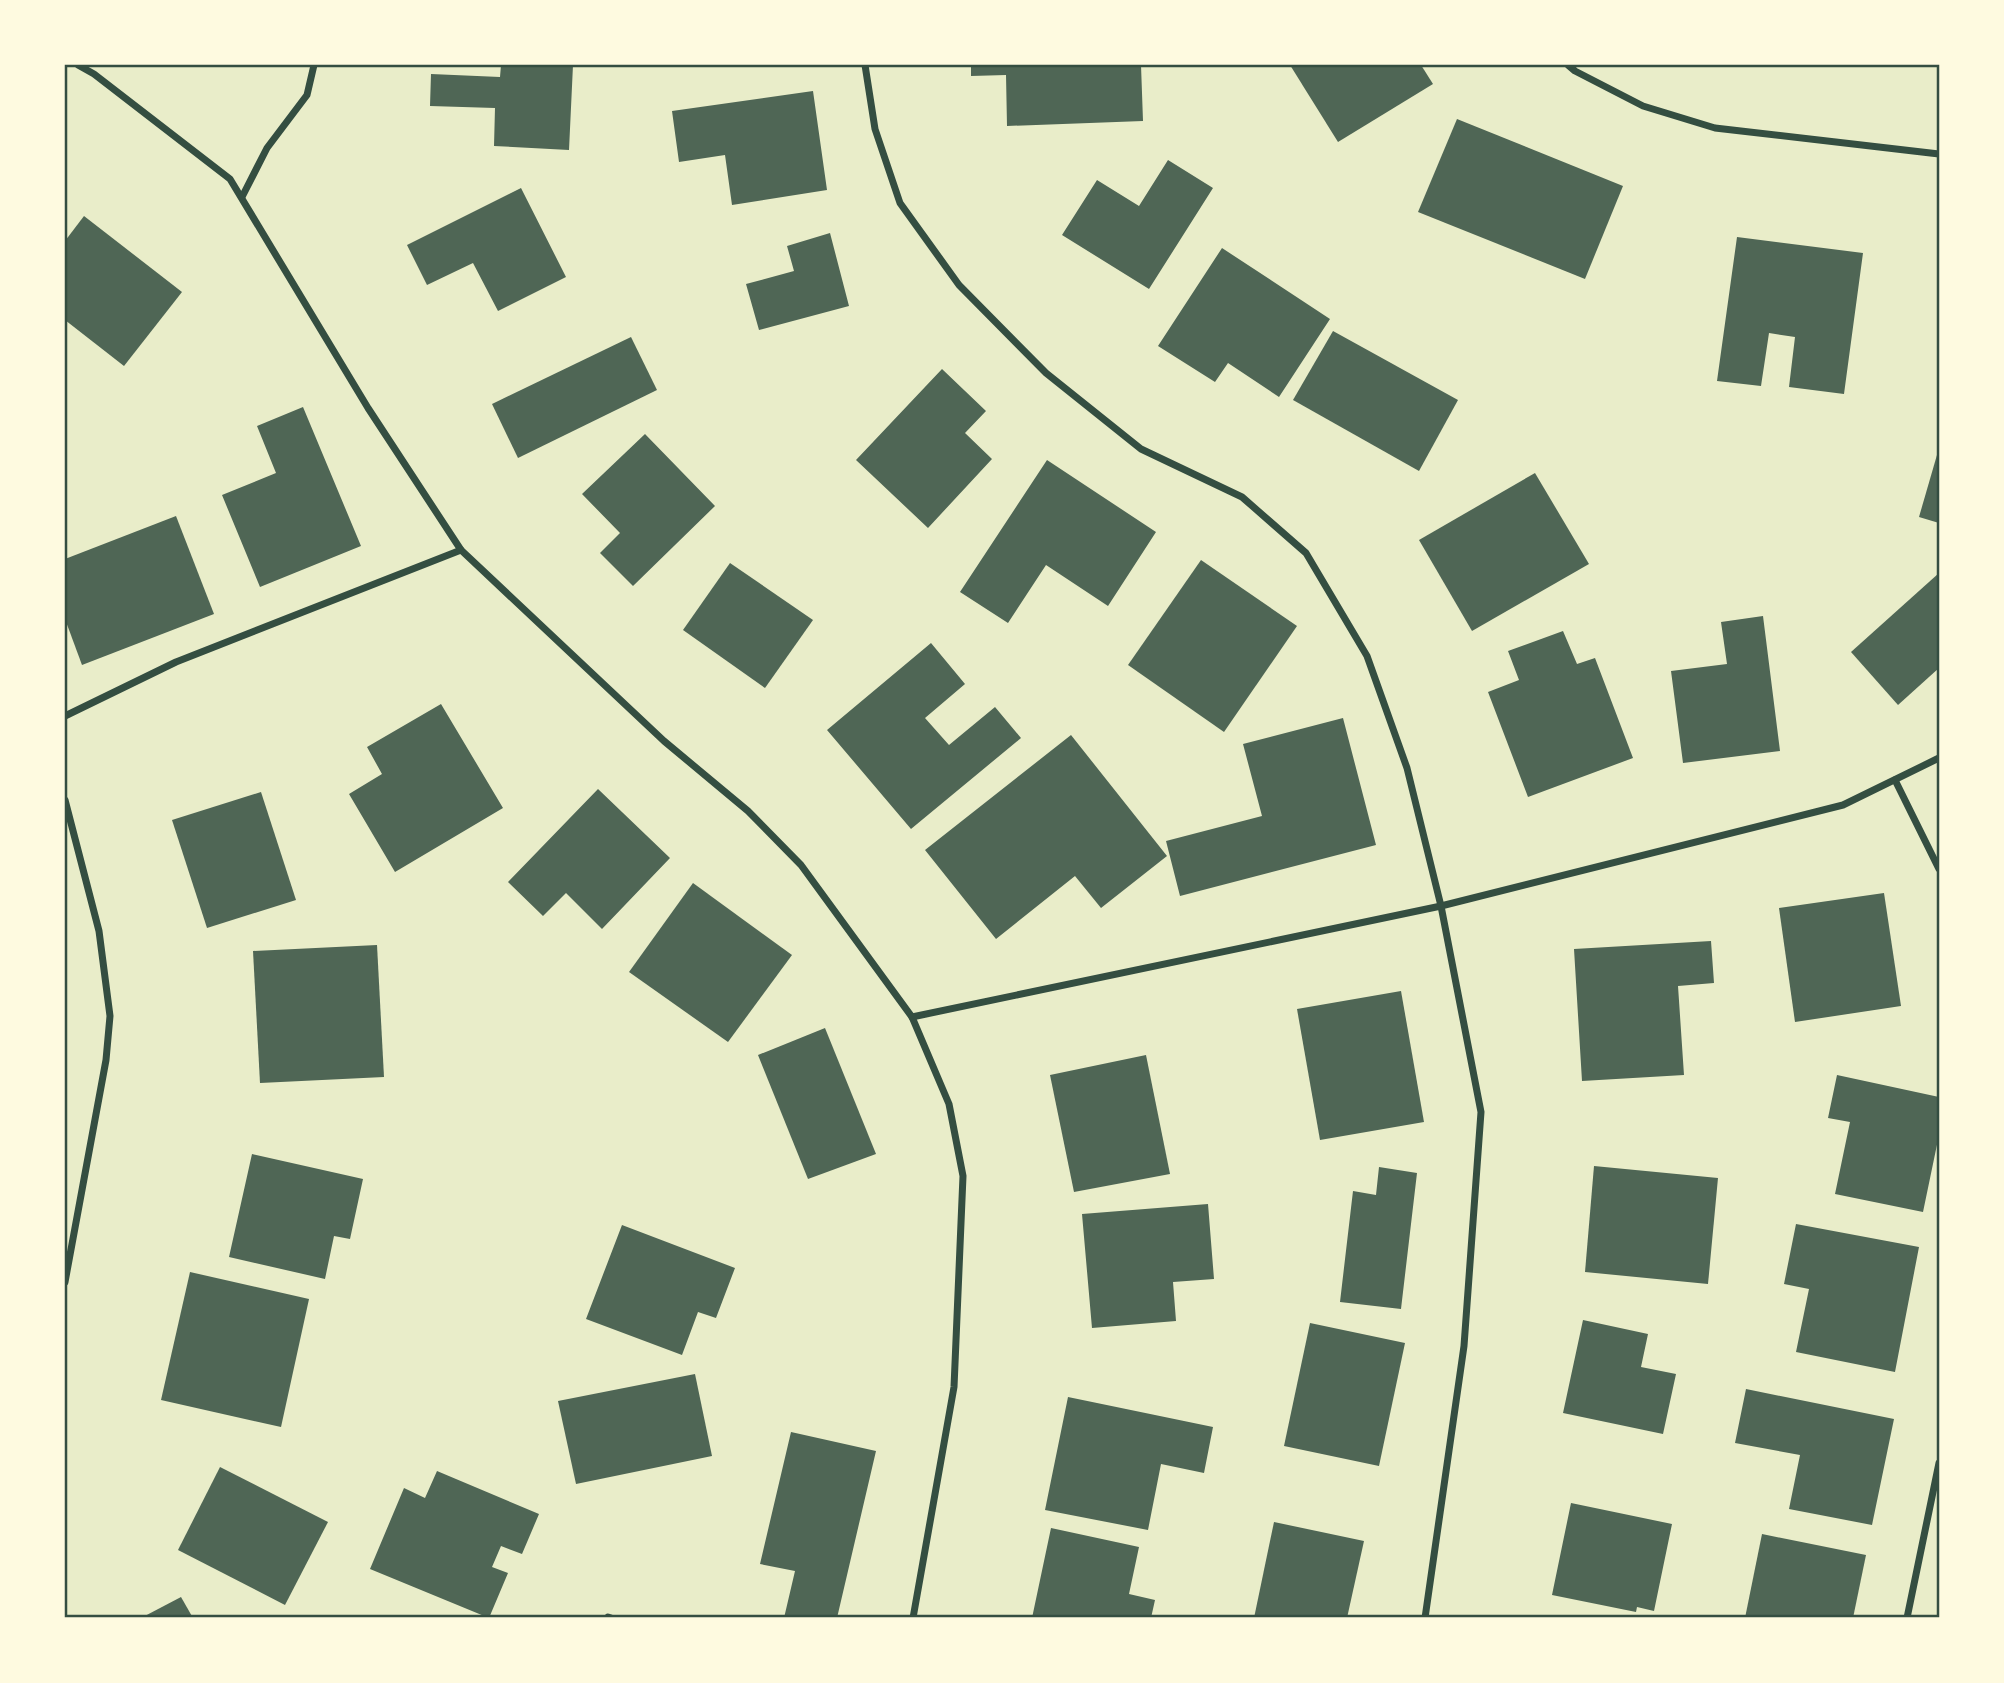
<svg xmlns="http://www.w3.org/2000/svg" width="2004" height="1683" font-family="'Source Sans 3',sans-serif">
	<rect width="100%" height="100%" fill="#e9edc9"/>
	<g fill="#4f6655">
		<polygon points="501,65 573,65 569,150 494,146 495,108 430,106 431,74 500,77"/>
		<polygon points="971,65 1141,65 1143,121 1007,126 1006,75 971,76"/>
		<polygon points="1290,65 1421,65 1433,84 1338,142"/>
		<polygon points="813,91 827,190 732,205 725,155 679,162 672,111"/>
		<polygon points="1457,119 1623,186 1585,279 1418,212"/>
		<polygon points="1168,160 1213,188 1149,289 1062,235 1097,180 1139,206"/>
		<polygon points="521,188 566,277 498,311 473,263 427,285 407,245"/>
		<polygon points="84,216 182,292 124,366 65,320 65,241"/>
		<polygon points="830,233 849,306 759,330 746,284 794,271 787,246"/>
		<polygon points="1737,237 1863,253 1844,394 1789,387 1795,337 1769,333 1761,386 1717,381"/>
		<polygon points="1222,248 1330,319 1279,397 1228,363 1215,382 1158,346"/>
		<polygon points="1333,331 1458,400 1419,471 1293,400"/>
		<polygon points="631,337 657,390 518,458 492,404"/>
		<polygon points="942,369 986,411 965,433 992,459 928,528 856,460"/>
		<polygon points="303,407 361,546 260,587 222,495 276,473 257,426"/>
		<polygon points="645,434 715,506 633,586 600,553 620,533 582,494"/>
		<polygon points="1939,448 1939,523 1919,517"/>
		<polygon points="1047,460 1156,532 1108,606 1046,565 1008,623 960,592"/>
		<polygon points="1535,473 1589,564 1472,631 1419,540"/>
		<polygon points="176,516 214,614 82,665 65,619 65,559"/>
		<polygon points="1201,560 1297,626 1224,732 1128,665"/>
		<polygon points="730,563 813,620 765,688 683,630"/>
		<polygon points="1939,573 1939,668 1898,705 1851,652"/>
		<polygon points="1763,616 1780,751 1683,763 1671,671 1727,664 1721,622"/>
		<polygon points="1563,631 1577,664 1595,658 1633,758 1528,797 1488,692 1519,680 1508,651"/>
		<polygon points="931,643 965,684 925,718 949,745 995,707 1021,738 911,829 827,730"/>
		<polygon points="441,704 503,808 395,872 349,794 382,774 367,747"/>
		<polygon points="1343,718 1376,845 1180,896 1166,841 1262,816 1243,744"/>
		<polygon points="1071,735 1167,856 1101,908 1075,876 996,939 925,850"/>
		<polygon points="598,789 670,858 602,929 566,893 543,916 508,882"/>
		<polygon points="261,792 296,900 207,928 172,820"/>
		<polygon points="693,883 792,955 728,1042 629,972"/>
		<polygon points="1884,893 1901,1006 1795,1022 1779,908"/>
		<polygon points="1711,941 1714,983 1678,986 1684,1075 1582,1081 1574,949"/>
		<polygon points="377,945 384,1077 260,1083 253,951"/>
		<polygon points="1401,991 1424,1122 1320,1140 1297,1009"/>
		<polygon points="825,1028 876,1154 808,1179 758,1055"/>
		<polygon points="1146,1055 1170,1174 1074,1192 1050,1075"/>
		<polygon points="1837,1075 1939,1097 1939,1135 1923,1212 1835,1194 1850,1122 1828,1118"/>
		<polygon points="252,1154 363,1179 350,1239 334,1236 325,1279 229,1257"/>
		<polygon points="1594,1166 1718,1178 1708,1284 1585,1272"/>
		<polygon points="1379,1167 1417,1173 1401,1309 1340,1302 1353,1191 1376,1195"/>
		<polygon points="1208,1204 1214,1279 1173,1282 1176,1321 1092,1328 1082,1214"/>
		<polygon points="1796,1224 1919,1247 1895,1372 1796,1352 1809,1289 1784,1284"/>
		<polygon points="622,1225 735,1268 716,1318 698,1312 682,1355 586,1319"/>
		<polygon points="190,1272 309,1299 281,1427 161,1400"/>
		<polygon points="1583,1320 1648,1334 1641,1367 1676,1374 1663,1434 1563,1413"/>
		<polygon points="1310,1323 1405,1343 1379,1466 1284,1446"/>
		<polygon points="695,1374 712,1456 576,1484 558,1401"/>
		<polygon points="1746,1389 1894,1419 1872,1525 1789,1509 1800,1455 1735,1443"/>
		<polygon points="1068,1397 1213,1427 1204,1473 1161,1464 1148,1530 1045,1510"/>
		<polygon points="791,1432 876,1451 837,1618 784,1618 795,1571 760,1564"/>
		<polygon points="220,1467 328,1522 285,1605 178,1550"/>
		<polygon points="437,1471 539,1514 522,1554 501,1546 492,1567 508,1573 489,1618 370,1569 404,1488 425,1498"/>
		<polygon points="1571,1503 1672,1524 1654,1611 1637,1607 1636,1612 1552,1595"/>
		<polygon points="1274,1522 1364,1541 1347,1618 1254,1618"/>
		<polygon points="1051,1528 1139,1547 1129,1594 1155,1600 1151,1618 1032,1618"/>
		<polygon points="1762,1534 1866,1555 1853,1618 1745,1618"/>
		<polygon points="181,1597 193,1618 141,1618"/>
	</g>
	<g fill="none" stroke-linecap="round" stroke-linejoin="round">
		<g stroke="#344e41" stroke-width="7">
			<polyline points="78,65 94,74 230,179 368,408 461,550 664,741 748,811 801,865 912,1017 949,1104 963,1176 954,1387 913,1618"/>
			<polyline points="865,65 875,129 900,203 959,285 1046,373 1141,449 1242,497 1306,553 1367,656 1407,768 1441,906 1481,1112 1464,1346 1425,1618"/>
			<polyline points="1568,65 1575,71 1643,106 1715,128 1939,154"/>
			<polyline points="242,197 267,148 307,95 314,65"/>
			<polyline points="65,716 176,662 461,550"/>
			<polyline points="1895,780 1939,869"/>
			<polyline points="65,800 99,931 110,1016 106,1060 65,1282"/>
			<polyline points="912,1017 1441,906 1843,805 1939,758"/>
			<polyline points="608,1617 611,1618"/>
			<polyline points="1907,1618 1939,1463"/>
		</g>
	</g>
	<rect width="2004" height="1683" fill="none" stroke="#fefae0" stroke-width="133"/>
	<rect x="66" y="66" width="1872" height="1550" fill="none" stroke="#344e41" stroke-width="2.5"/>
</svg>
